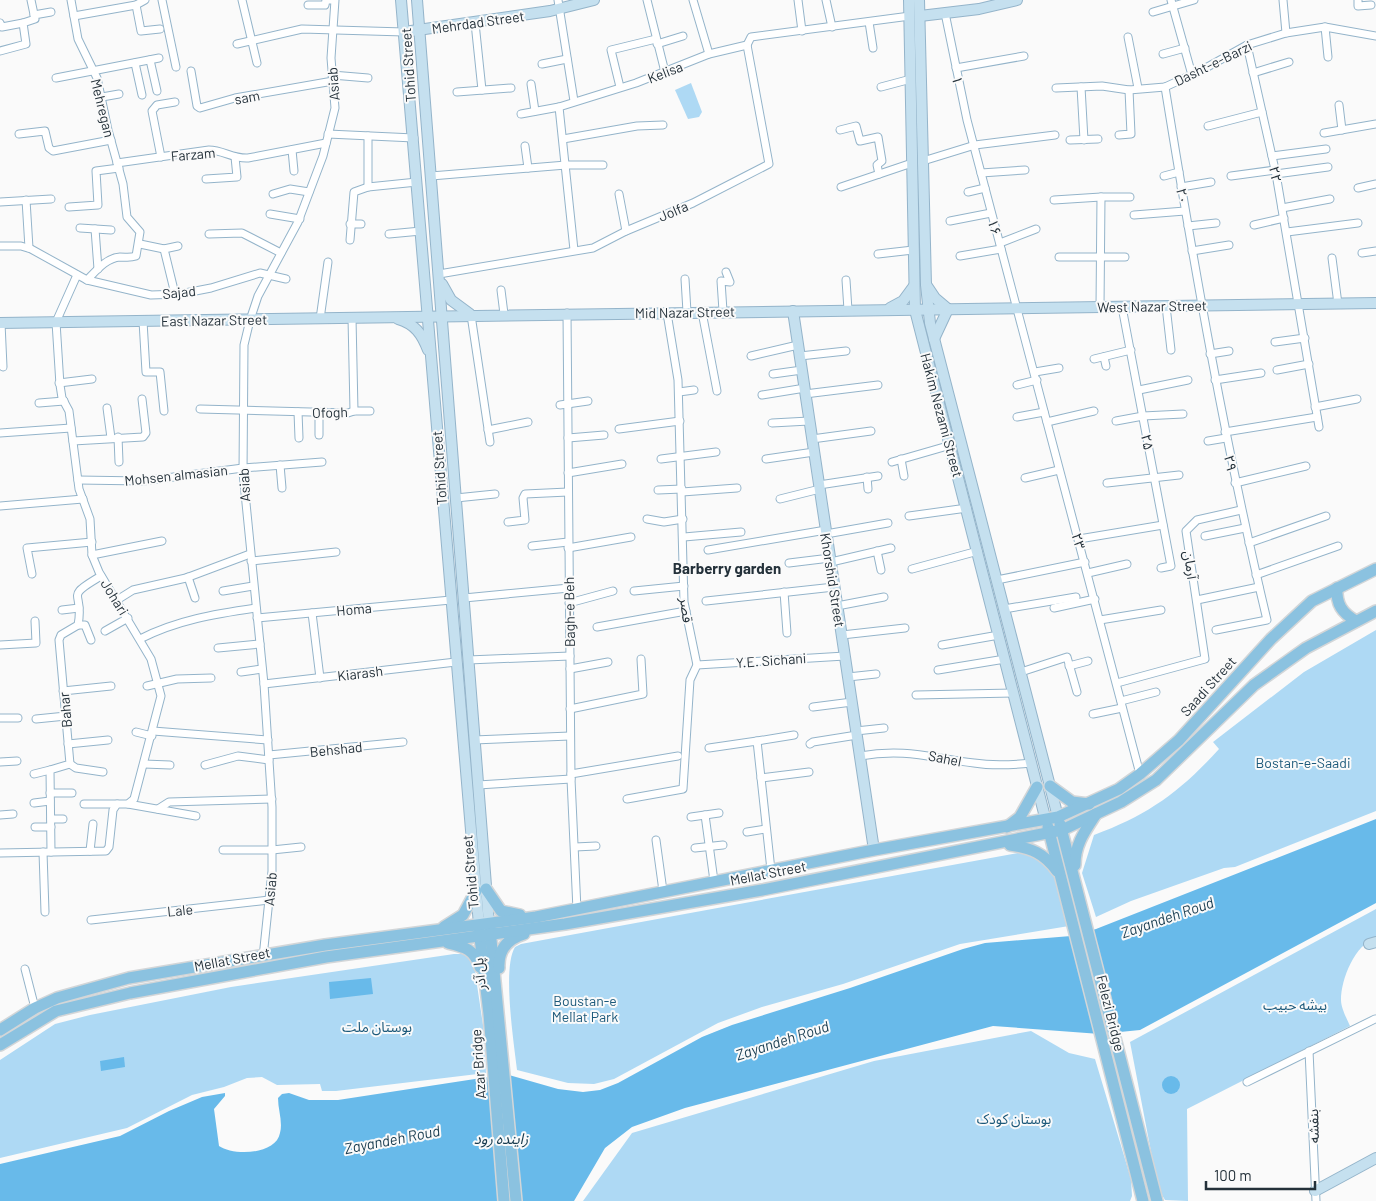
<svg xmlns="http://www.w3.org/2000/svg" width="1376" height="1201" font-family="Barlow,'Noto Sans Arabic',sans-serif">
	<rect width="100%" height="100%" fill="#fafafa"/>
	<g fill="#aed9f4">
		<polygon points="691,83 702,112 699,117 688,119 675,90"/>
		<path d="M1376,630V811L1235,867L1224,868L1131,901L1096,917L1082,873L1094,835C1148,815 1180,792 1219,749L1213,742L1304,672Z"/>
		<path d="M1018,853C1023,854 1029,854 1034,856C1058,865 1062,904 1069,926L960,944L843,984L762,1007L718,1023L614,1079L594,1084L568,1083L517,1070C514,1043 502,968 515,947L521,944Z"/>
		<path d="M1376,909V938C1355,944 1341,979 1341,1000C1341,1008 1347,1019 1350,1026L1187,1109L1188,1201L1165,1200L1158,1188L1130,1042Z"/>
		<polygon points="454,954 466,954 473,958 483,1025 486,1073 336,1091 322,1091 320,1084 277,1085 262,1077 247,1078 224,1087 192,1095 127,1128 0,1158 0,1060 55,1024 90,1015 231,987"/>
		<polygon points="1031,1031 1069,1053 1095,1059 1131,1179 1132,1196 1130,1201 583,1201 632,1133 874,1061"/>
	</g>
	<g fill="#68baea">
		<path d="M1376,819V903L1140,1030L1100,1034L993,1026L685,1108L632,1127L605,1148L574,1201H0V1164L120,1136L169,1111L202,1097L225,1093V1096L214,1109L219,1146C233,1156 276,1155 280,1133C283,1122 278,1110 278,1098L282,1094L289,1093L309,1100H338L501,1075H509L558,1089L583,1092L600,1090L618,1083L702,1037L732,1025L850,988L963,949L985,943L1071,936L1096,929Z"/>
		<polygon points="371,978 373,994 330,999 329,982"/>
		<polygon points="124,1057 125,1067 101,1071 100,1061"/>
		<circle cx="1171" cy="1085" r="9"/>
	</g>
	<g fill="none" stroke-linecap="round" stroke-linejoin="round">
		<defs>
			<g id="street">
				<path d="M71,0L78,39L97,78L108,130L123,184L127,217L140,232L136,256C130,258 127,257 120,257C106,258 96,271 87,280"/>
				<polyline points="162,0 176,67"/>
				<polyline points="242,0 257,63"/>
				<polyline points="558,0 574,101"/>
				<polyline points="647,0 665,72"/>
				<polyline points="693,0 709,54"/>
				<polyline points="798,0 802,31"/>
				<polyline points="826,0 832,27"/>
				<polyline points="1171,0 1192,75"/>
				<polyline points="1283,0 1286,33"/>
				<polyline points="1358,0 1358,6 1371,5"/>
				<polyline points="136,5 141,31 160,29"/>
				<polyline points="1153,12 1194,0"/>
				<polyline points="945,13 967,120 1140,774"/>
				<polyline points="34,15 51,12"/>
				<polyline points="74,16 136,5 145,0"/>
				<polyline points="869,22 873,48"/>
				<polyline points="0,23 2,27 23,23"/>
				<polyline points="475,23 482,90"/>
				<polyline points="1325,27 1328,57"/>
				<polyline points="1128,37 1138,88"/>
				<polyline points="237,44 302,29 404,32"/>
				<polyline points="657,44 683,36"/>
				<polyline points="747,45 751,37 910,16"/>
				<polyline points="1247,45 1276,174 1319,427"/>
				<polyline points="0,51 26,44 23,23 35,19 31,0"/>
				<polyline points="1163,54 1185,48"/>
				<polyline points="150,60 157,91"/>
				<polyline points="135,63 142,95"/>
				<polyline points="542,64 567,59"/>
				<polyline points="956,68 1024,56"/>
				<polyline points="191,71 197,106 200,108 235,98 333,81"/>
				<polyline points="1253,73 1289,62"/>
				<polyline points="332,75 368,78"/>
				<polyline points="56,78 159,58"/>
				<polyline points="531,84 535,111"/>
				<polyline points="620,87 611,50 656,39"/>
				<polyline points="881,87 911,79"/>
				<polyline points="1081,87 1084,140"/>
				<path d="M1165,87C1194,266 1225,444 1267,620L1216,630"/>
				<polyline points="1056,88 1102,86 1129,90 1165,87 1202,70 1247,45 1286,33 1325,27 1376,36"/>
				<polyline points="457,92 511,88"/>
				<polyline points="102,97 119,94"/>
				<polyline points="1339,105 1342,130"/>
				<polyline points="559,107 574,250"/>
				<polyline points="521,114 559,107 636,83 709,54 747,45"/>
				<polyline points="1208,126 1262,112"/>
				<polyline points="840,130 856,126 860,141 878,137 882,161 877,165 879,174"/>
				<polyline points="1324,133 1376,124"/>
				<polyline points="19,134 45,131 49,148 53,151 111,140"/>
				<polyline points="328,134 414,138"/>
				<polyline points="1119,135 1131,134 1129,90"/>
				<polyline points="368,136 368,187"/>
				<polyline points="563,139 637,126 663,125"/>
				<polyline points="1070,140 1098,139"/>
				<polyline points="525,146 528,168"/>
				<polyline points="292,150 294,171"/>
				<polyline points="1272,156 1326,149"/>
				<polyline points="161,157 152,111 157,105 175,102"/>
				<polyline points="923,161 975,145 1055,135"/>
				<path d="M117,163L209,150C223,150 233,159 248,158L326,143"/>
				<polyline points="981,173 1025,170"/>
				<polyline points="1276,174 1328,167"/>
				<polyline points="431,176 566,165 603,165"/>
				<polyline points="1164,176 1179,172"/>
				<polyline points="1231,176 1275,170"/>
				<polyline points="206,179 237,177 235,157"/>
				<polyline points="841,187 912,163"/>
				<polyline points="1181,187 1211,182"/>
				<polyline points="1358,188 1376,184"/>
				<polyline points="968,192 985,188"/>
				<polyline points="273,194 290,189 309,192"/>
				<polyline points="619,194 626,231"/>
				<polyline points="26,200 29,248"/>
				<polyline points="1054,200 1101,197 1130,197"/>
				<polyline points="0,202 51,199"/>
				<polyline points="69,207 98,205 96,171 119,168"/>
				<polyline points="1282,208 1330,199"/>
				<polyline points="270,214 300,219"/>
				<polyline points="1134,215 1185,211"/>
				<polyline points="950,221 991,213"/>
				<polyline points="350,224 361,224"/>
				<polyline points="1254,225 1284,218"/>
				<polyline points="1188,226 1216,223"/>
				<polyline points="80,228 111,230"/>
				<polyline points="95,229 98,269"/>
				<polyline points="1287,232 1358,223"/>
				<polyline points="209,234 242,233 281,253"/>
				<polyline points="389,234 421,231"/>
				<polyline points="350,240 354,192 368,187 417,182"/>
				<polyline points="1000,243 1036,229"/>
				<polyline points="140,244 164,249 178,246"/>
				<polyline points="0,246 21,246 31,249 87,280 151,295 180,294 211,288 260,273 286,279"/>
				<polyline points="164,249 175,294"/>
				<polyline points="1192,251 1229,245"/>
				<polyline points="1362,253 1376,251"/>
				<polyline points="878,254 913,250"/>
				<polyline points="960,256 1001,249"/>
				<polyline points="1059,257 1125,257"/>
				<polyline points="1332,258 1338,304"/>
				<polyline points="439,274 593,248 626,231 693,203 769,164 747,45"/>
				<polyline points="685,279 687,312"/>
				<polyline points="846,280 848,310"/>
				<polyline points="501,290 504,314"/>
				<polyline points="1166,306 1171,350"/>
				<polyline points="1100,307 1101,197"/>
				<polyline points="1122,307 1171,566 1161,568"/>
				<polyline points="723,311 721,281 730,282 726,272"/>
				<polyline points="702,312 717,391"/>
				<polyline points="567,313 571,779 577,910"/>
				<polyline points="471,315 490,442"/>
				<polyline points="352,318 354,411"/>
				<polyline points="320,319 328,262"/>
				<polyline points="143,321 146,372 160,372 164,411"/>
				<polyline points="1,323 3,367"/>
				<polyline points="1275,342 1305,338"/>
				<polyline points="1210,354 1229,351"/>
				<polyline points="751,356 798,345"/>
				<polyline points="800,356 846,351"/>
				<polyline points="1104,357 1106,366"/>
				<polyline points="1094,359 1131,350"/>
				<polyline points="1277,370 1309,364"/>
				<polyline points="1035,372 1059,368"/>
				<polyline points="773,374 802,370"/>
				<polyline points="1215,380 1261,373"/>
				<polyline points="59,383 92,379"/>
				<polyline points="1017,385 1037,380"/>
				<polyline points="1139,390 1188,380"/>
				<polyline points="679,392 694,390"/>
				<polyline points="805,394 878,385"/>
				<polyline points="762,395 805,388"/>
				<polyline points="39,403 64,401"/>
				<polyline points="560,405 588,401"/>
				<polyline points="1315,407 1357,399"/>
				<polyline points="107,408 111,438"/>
				<polyline points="200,409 348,413 354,411 370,411"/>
				<polyline points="298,412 299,438"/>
				<polyline points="1017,417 1044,412"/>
				<polyline points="1116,421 1143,416 1183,414"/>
				<polyline points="1047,422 1094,411"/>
				<polyline points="772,423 809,421"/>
				<polyline points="619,429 680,421"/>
				<polyline points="488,430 528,422"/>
				<polyline points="1225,432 1317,417"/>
				<polyline points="0,433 71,428"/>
				<polyline points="319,435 319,413"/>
				<polyline points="118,437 119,462"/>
				<polyline points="568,438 604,435"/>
				<polyline points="812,439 871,431"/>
				<polyline points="73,441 143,437 146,433 142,399"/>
				<polyline points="1208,441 1226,438"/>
				<polyline points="661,459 716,452"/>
				<polyline points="766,459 814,452"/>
				<polyline points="901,459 904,476"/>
				<polyline points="892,462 951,445"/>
				<polyline points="280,465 282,488"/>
				<polyline points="568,473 622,464"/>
				<polyline points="867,477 868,489"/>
				<polyline points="1025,478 1059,470"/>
				<polyline points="78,480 143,481 243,468 322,462"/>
				<polyline points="1107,483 1179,475"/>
				<polyline points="1235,483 1306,466"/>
				<polyline points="819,485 878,476"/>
				<polyline points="658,490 682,489"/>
				<polyline points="682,492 737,488"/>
				<polyline points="456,498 495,494"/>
				<polyline points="780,499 820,489"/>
				<polyline points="0,506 83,499"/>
				<polyline points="909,516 967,508"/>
				<polyline points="647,519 664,522 683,519"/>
				<polyline points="508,522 525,520 523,498 525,494 568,492"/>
				<polyline points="826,534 888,523"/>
				<polyline points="1205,536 1245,528"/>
				<polyline points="684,537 741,532"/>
				<polyline points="1079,539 1163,525"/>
				<polyline points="1249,543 1326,516"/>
				<polyline points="532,546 568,542"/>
				<polyline points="568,548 631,537"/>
				<polyline points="708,550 826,530"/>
				<polyline points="877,551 881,570"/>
				<polyline points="92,555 162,541"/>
				<polyline points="251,561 336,552"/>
				<polyline points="831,562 891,548"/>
				<polyline points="789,563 830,558"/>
				<polyline points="912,569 978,551"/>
				<polyline points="1088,573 1127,564"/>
				<polyline points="32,574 27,548 92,542"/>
				<polyline points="1256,575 1338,546"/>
				<polyline points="188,577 195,598"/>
				<polyline points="997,580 1085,562"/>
				<polyline points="223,591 253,586"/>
				<polyline points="634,591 684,586"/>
				<polyline points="784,592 787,633"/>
				<polyline points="464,598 569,588"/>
				<polyline points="117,600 133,590 186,578 250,554"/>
				<polyline points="1197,600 1259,587"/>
				<polyline points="706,601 834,587"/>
				<polyline points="569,603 613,591"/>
				<polyline points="837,606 884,597"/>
				<polyline points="1054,608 1095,599"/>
				<polyline points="1004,609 1076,597"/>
				<polyline points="62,610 79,608"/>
				<polyline points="312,613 320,678"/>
				<polyline points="257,618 451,600"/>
				<polyline points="1100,620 1161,610"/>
				<polyline points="78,625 85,625 91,640"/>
				<polyline points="597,627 686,611"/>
				<polyline points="105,631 128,618"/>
				<polyline points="842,635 905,628"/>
				<path d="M140,639C177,620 215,614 256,608"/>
				<polyline points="0,645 36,643 35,621"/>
				<polyline points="942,645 999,635"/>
				<polyline points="218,648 260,644"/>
				<polyline points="468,660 570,656"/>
				<polyline points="697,665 845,656"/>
				<polyline points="1069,666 1088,661"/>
				<polyline points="570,669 608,662"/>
				<polyline points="938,670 1005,659"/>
				<polyline points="241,672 262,669"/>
				<polyline points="1021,672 1067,657 1077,692"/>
				<polyline points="848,677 876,674"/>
				<polyline points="1117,683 1205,659 1186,531 1197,520 1241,510"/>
				<polyline points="264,684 456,662"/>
				<polyline points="147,686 177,679 211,678"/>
				<polyline points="63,691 111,686"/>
				<polyline points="916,695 1013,693"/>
				<polyline points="1121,701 1156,692"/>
				<polyline points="813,707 852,702"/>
				<polyline points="570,709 643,694 641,659"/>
				<polyline points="1093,714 1122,708"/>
				<polyline points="0,718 18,718"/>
				<polyline points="36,719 66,716"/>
				<polyline points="153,731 268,740"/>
				<polyline points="856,731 884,728"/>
				<polyline points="136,732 152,736"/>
				<polyline points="474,740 570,736"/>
				<polyline points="757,741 794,735"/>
				<polyline points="68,744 108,740"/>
				<polyline points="810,744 813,742 857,735"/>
				<polyline points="709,748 757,741 771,870"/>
				<polyline points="269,755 403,742"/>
				<path d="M860,756C906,748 930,758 974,763C993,766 1012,765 1031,763"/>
				<polyline points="0,762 17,761"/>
				<polyline points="70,764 76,768 103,772"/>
				<polyline points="144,764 170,765"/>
				<polyline points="205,765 238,756 269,760"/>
				<polyline points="34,774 50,770"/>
				<polyline points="571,774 678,756"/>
				<polyline points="761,778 809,772"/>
				<polyline points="478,785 571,779"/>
				<polyline points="50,793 72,793"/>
				<polyline points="627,799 683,789 690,680 697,665 684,602 678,380 667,313"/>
				<polyline points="34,803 50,801"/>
				<polyline points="84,804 117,804"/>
				<polyline points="128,804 196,816"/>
				<polyline points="158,809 169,802 272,799"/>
				<polyline points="0,815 13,814"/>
				<polyline points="705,815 714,881"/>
				<polyline points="691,817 719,813"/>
				<polyline points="51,819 63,819"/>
				<polyline points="35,827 51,827"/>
				<polyline points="747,832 766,829"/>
				<polyline points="656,840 663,891"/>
				<polyline points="575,847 596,846"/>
				<polyline points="695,848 723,845"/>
				<polyline points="223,850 272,850 301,847"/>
				<polyline points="90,851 93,824"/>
				<polyline points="43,852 45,912"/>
				<path d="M51,852L50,770L70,764L59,640L61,635L78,625C85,590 62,599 101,576"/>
				<polyline points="0,853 106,851 109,847 113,810 117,804 128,804 134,799 161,696 151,659 99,572 92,555 90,519 79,489 69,411 62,398 60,385 56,322 77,275"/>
				<polyline points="91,920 269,900"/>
				<polyline points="263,957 272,871 272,807 264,684 243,473 244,345 250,320 258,296 298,222 323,156 335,108 331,58 335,0 326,0 325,5 308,5"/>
				<polyline points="25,969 35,1008"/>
				<polyline points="1309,1051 1316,1201"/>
				<polyline points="1247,1082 1375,1019"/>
			</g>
			<g id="secondary">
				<polyline points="401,0 479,925"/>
				<polyline points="417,0 489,924"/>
				<polyline points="909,0 915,310 1046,821"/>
				<polyline points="919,0 926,285 930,323 1058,817"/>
				<polyline points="920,16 979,9 1017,0"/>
				<polyline points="404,32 550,11 594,0"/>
				<polyline points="442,284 451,300 470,314"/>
				<polyline points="927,286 935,298 948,309"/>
				<polyline points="890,308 903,301 914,286"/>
				<polyline points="793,311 874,850"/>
				<path d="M398,319C415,324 422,334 428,350"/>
				<polyline points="0,323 1376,303"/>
				<polyline points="934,339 948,309"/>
				<polyline points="1369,944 1376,942"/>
				<polyline points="1315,1191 1376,1158"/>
			</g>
			<g id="primary">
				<path d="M1337,588C1336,604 1342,613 1356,621"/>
				<polyline points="1050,786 1072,802 1089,804"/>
				<polyline points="1060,824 1157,1201"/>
				<polyline points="1007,827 1020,817 1037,787"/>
				<polyline points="1048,827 1143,1201"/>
				<path d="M1010,845C1031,848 1044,853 1057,871"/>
				<path d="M1075,865C1075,844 1085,831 1096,814"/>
				<polyline points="486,889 501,911 520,915"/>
				<polyline points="444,927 463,915 476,891"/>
				<polyline points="479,929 489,1014 504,1201"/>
				<polyline points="490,929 516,1201"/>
				<path d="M448,943C465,947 474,949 480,967"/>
				<path d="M499,968C498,950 507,939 524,934"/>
				<polyline points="0,1030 35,1008 57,998 129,978 325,945 536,917 874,850 1058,817 1119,789 1140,774 1179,740 1271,639 1312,601 1376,569"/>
				<polyline points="0,1045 56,1011 130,993 326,957 565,924 762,890 1062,830 1121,802 1156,780 1254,685 1306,648 1376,611"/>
			</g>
		</defs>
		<use href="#street" stroke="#94b4ca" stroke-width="9"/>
		<use href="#secondary" stroke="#94b4ca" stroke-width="12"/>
		<use href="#primary" stroke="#d3d6d8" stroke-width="14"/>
		<use href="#street" stroke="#fff" stroke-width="7"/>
		<use href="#secondary" stroke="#c5e0ef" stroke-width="10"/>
		<use href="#primary" stroke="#8bc2e0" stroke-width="11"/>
	</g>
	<g text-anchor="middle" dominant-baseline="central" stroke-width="4" stroke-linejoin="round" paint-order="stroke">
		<g font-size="14" fill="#24313a" stroke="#fafafa">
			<text transform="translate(478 22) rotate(-8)">Mehrdad Street</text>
			<text transform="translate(1213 63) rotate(-26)">Dasht-e-Barzi</text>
			<text transform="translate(408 65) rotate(-94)">Tohid Street</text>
			<text transform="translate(665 72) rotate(-21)">Kelisa</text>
			<text transform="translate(958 80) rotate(78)">۱</text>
			<text transform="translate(333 84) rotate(-94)">Asiab</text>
			<text transform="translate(247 97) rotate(-11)">sam</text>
			<text transform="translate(103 108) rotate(76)">Mehregan</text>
			<text transform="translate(193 154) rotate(-5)">Farzam</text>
			<text transform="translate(1276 174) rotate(78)">۲۲</text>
			<text transform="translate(1183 196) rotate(81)">۲۰</text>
			<text transform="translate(673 211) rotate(-23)">Jolfa</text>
			<text transform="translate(995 227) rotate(73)">۱۶</text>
			<text transform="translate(179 292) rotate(-6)">Sajad</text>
			<text transform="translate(1152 306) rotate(-1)">West Nazar Street</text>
			<text transform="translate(685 312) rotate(-1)">Mid Nazar Street</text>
			<text transform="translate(214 320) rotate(-1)">East Nazar Street</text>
			<text transform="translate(330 412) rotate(-2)">Ofogh</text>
			<text transform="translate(942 415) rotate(75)">Hakim Nezami Street</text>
			<text transform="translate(1148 442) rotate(79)">۲۵</text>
			<text transform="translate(1231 463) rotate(78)">۲۹</text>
			<text transform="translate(439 468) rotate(-94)">Tohid Street</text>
			<text transform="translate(176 475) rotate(-6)">Mohsen almasian</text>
			<text transform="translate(244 485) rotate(-93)">Asiab</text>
			<text transform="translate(1079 541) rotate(74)">۲۳</text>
			<text transform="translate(1191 565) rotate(82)">آرمان</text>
			<text transform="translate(833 580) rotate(81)">Khorshid Street</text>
			<text transform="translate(115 597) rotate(58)">Johari</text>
			<text transform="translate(354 609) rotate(-5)">Homa</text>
			<text transform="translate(687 610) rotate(83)">قصر</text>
			<text transform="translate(569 612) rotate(-91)">Bagh-e Beh</text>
			<text transform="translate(771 660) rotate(-4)">Y.E. Sichani</text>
			<text transform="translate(360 673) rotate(-7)">Kiarash</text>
			<text transform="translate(1208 686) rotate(-48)">Saadi Street</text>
			<text transform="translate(65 710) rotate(-95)">Bahar</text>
			<text transform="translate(336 749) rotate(-6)">Behshad</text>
			<text transform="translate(945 758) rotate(11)">Sahel</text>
			<text transform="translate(470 872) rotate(-95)">Tohid Street</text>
			<text transform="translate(768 873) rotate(-11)">Mellat Street</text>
			<text transform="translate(270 889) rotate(-85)">Asiab</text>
			<text transform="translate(180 910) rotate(-6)">Lale</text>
			<text transform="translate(232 959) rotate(-11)">Mellat Street</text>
			<text transform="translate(479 974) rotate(-95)">پل آذر</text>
			<text transform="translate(1111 1013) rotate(76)">Felezi Bridge</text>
			<text transform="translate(478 1064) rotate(-94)">Azar Bridge</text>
			<text transform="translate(1313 1126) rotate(-92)">بنفشه</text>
		</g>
		<g font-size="14" fill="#1c597a" stroke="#fafafa">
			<text x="1303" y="762">Bostan-e-Saadi</text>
			<text x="585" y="1000">Boustan-e<tspan x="585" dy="16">Mellat Park</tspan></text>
			<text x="1295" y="1004">بیشه حبیب</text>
			<text x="377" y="1026">بوستان ملت</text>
			<text x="1014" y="1118">بوستان کودک</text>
		</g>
		<g font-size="15" font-weight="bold" fill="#24313a" stroke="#fafafa">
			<text x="727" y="568">Barberry garden</text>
		</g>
		<g font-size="15" font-style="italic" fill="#173b4f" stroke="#fafafa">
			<text transform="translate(1167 917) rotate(-19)">Zayandeh Roud</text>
			<text transform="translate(782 1040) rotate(-18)">Zayandeh Roud</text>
			<text x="501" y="1138">زاینده رود</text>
			<text transform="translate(392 1139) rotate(-11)">Zayandeh Roud</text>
		</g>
	</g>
	<path d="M1206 1181v8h109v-8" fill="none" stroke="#24313a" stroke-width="2.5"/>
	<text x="1214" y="1181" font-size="15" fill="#24313a" stroke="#fafafa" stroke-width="4" paint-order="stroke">100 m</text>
</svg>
